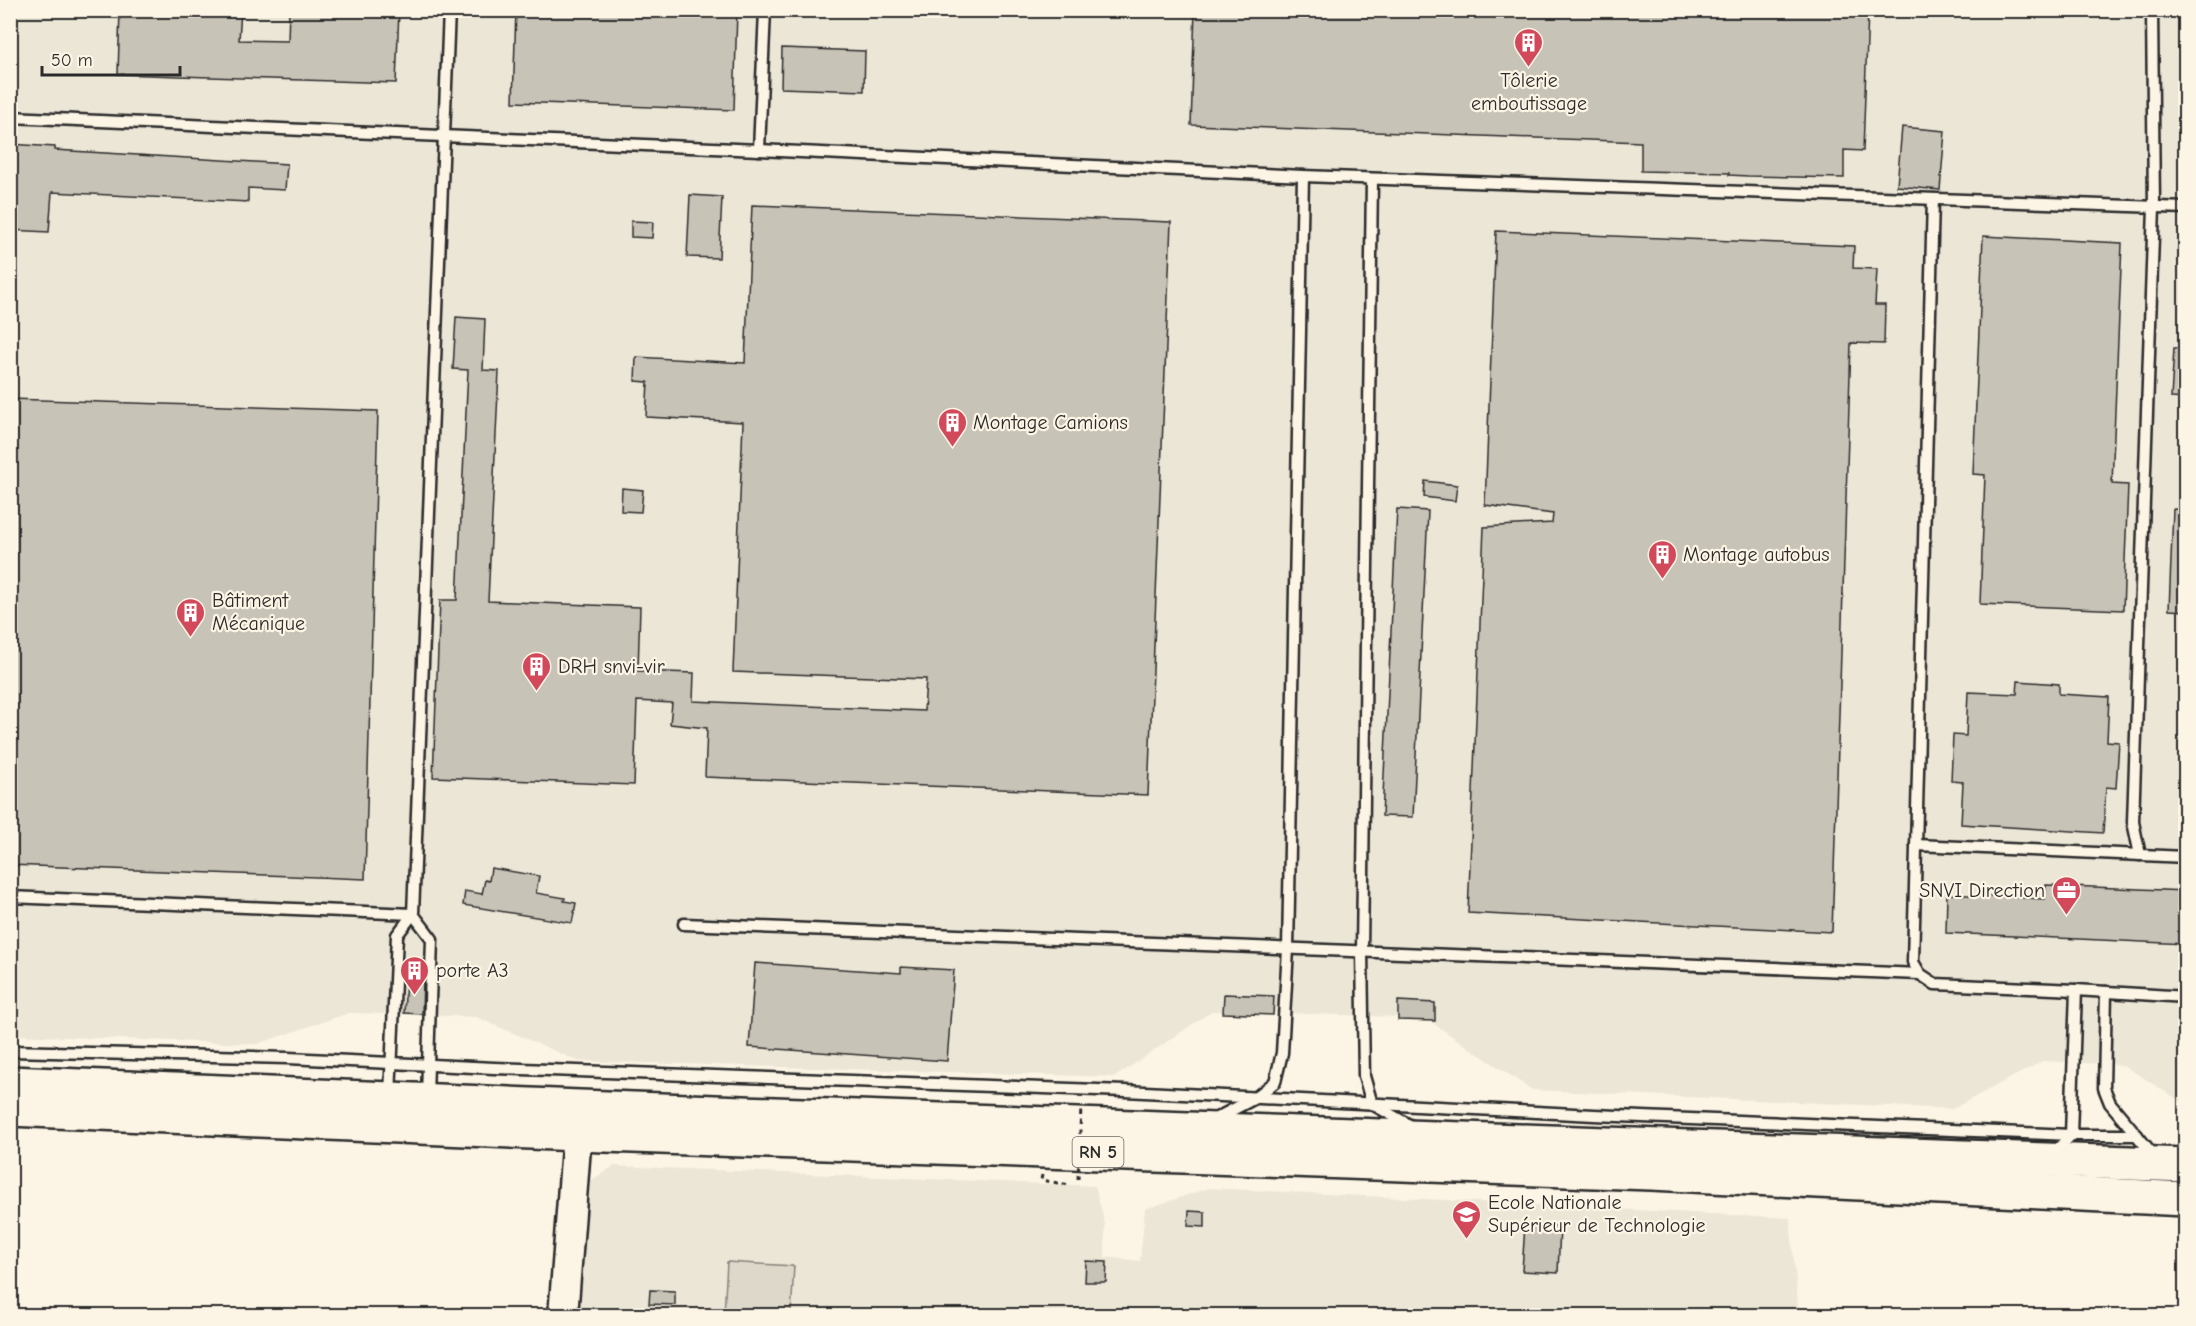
<svg xmlns="http://www.w3.org/2000/svg" width="2196" height="1326" font-family="'Comic Neue',sans-serif">
	<rect width="100%" height="100%" fill="#fcf5e5"/>
	<filter id="ink" filterUnits="userSpaceOnUse"><feTurbulence type="fractalNoise" baseFrequency=".0167" numOctaves="2"/><feDisplacementMap in="SourceGraphic" scale="12" xChannelSelector="R" yChannelSelector="G"/><feConvolveMatrix kernelMatrix="1 2 1 2 8 2 1 2 1" color-interpolation-filters="sRGB"/></filter>
	<g filter="url(#ink)">
		<g fill="#ece6d7">
			<polygon points="11,11 2185,11 2185,1104 2123,1065 2043,1061 1952,1109 1532,1090 1425,1018 1283,1013 1212,1011 1115,1077 578,1061 476,1017 429,1015 349,1013 257,1044 11,1035"/>
			<polygon points="614,1166 1095,1186 1105,1224 1105,1257 1140,1261 1145,1209 1209,1188 1790,1218 1799,1315 579,1316 590,1181"/>
		</g>
		<polygon fill="#ded8ca" stroke="#84827a" stroke-width="1.5" points="727,1262 794,1266 791,1315 724,1315"/>
		<g fill="#c8c3b7" stroke="#2b2b2b" stroke-width="1.5">
			<polygon points="120,10 241,10 239,40 288,41 289,10 399,10 396,83 118,74"/>
			<polygon points="516,10 737,10 734,110 513,102"/>
			<polygon points="1195,10 1868,10 1863,151 1844,150 1844,178 1748,176 1729,175 1729,173 1641,171 1641,142 1191,125"/>
			<polygon points="782,48 865,51 864,91 781,88"/>
			<polygon points="1902,127 1945,131 1940,190 1897,186"/>
			<polygon points="10,144 55,147 55,150 287,164 285,190 248,188 248,202 52,192 49,232 10,230"/>
			<polygon points="690,195 722,197 719,258 687,257"/>
			<polygon points="752,205 1171,222 1148,795 705,777 707,728 670,724 672,703 637,701 634,785 433,777 440,600 457,600 468,370 453,369 456,317 485,319 483,370 499,371 488,601 640,607 638,671 694,673 693,701 924,711 926,679 733,672 743,422 646,417 648,382 635,381 636,357 745,363"/>
			<polygon points="631,221 653,222 652,238 631,237"/>
			<polygon points="1496,231 1854,246 1853,268 1877,269 1875,305 1885,305 1884,344 1851,343 1832,932 1468,913 1484,527 1552,523 1553,514 1485,505"/>
			<polygon points="1983,236 2122,243 2112,484 2128,485 2123,610 1980,604 1985,475 1973,474"/>
			<polygon points="2174,348 2186,348 2186,399 2171,398"/>
			<polygon points="10,399 378,411 365,879 10,865"/>
			<polygon points="1425,481 1457,485 1455,501 1424,497"/>
			<polygon points="622,488 643,490 641,512 621,511"/>
			<polygon points="1397,509 1428,511 1413,817 1382,816"/>
			<polygon points="2173,509 2186,510 2186,611 2169,610"/>
			<polygon points="2018,681 2059,684 2059,694 2109,697 2107,741 2119,742 2116,788 2106,787 2103,833 1961,824 1963,782 1951,781 1953,735 1966,736 1968,692 2017,694"/>
			<polygon points="491,868 539,876 536,893 565,898 564,901 576,903 572,923 463,905 465,891 482,894 485,880 489,881"/>
			<polygon points="2046,885 2186,891 2186,944 1946,933 1947,894 2045,899"/>
			<polygon points="755,963 901,973 901,967 954,970 947,1061 749,1047"/>
			<polygon points="406,979 423,980 422,1014 404,1013"/>
			<polygon points="1224,994 1274,996 1273,1015 1223,1013"/>
			<polygon points="1398,1001 1435,1003 1435,1021 1398,1020"/>
			<polygon points="1189,1211 1205,1212 1205,1227 1188,1226"/>
			<polygon points="1525,1225 1560,1226 1558,1273 1522,1271"/>
			<polygon points="1086,1261 1107,1262 1106,1282 1085,1282"/>
			<polygon points="650,1290 675,1291 675,1305 649,1304"/>
		</g>
		<g fill="none" stroke-linecap="round" stroke-linejoin="round">
			<defs>
				<g id="lane">
					<polyline points="10,117 759,150 1303,176 2186,208"/>
					<polyline points="759,150 765,10"/>
					<polyline points="1372,179 1362,952 1364,1076 1372,1104 1413,1127"/>
					<polyline points="1933,199 1913,962 1920,974 1935,984 2076,990 2186,997"/>
					<polyline points="1916,845 2186,857"/>
					<polyline points="2140,855 2133,822 2154,207 2152,10"/>
					<polyline points="10,897 413,914"/>
					<polyline points="413,914 432,939 427,1097"/>
					<polyline points="684,924 1920,974"/>
					<polyline points="2106,992 2104,1088 2110,1103 2155,1157"/>
					<polyline points="10,1051 288,1058 494,1068 1125,1091 1594,1115 2071,1135 2137,1135"/>
					<polyline points="390,1096 397,935 413,914 449,10"/>
					<polyline points="1215,1119 1255,1098 1275,1082 1282,1053 1288,949 1303,176"/>
					<polyline points="2054,1153 2071,1135 2076,990"/>
				</g>
				<polyline id="secondary" points="563,1316 577,1134"/>
				<g id="highway">
					<polyline points="10,1083 580,1107 2186,1165"/>
					<polyline points="10,1109 577,1134 1651,1173 2186,1199"/>
				</g>
			</defs>
			<use href="#lane" stroke="#2b2b2b" stroke-width="15"/>
			<use href="#secondary" stroke="#2b2b2b" stroke-width="33"/>
			<use href="#highway" stroke="#2b2b2b" stroke-width="38"/>
			<polyline stroke="#2b2b2b" stroke-width="3" stroke-dasharray="4.5 4.5" stroke-linecap="butt" points="1042,1175 1041,1180 1070,1185"/>
			<use href="#lane" stroke="#fcf5e5" stroke-width="10"/>
			<use href="#secondary" stroke="#fcf5e5" stroke-width="28"/>
			<use href="#highway" stroke="#fcf5e5" stroke-width="33"/>
			<polyline stroke="#2b2b2b" stroke-width="3" stroke-dasharray="4.5 4.5" stroke-linecap="butt" points="1078,1179 1081,1106"/>
		</g>
	</g>
	<defs>
		<symbol id="building-pin" viewBox="-11 -11 22 30"><path d="M0 17L-7.5 6A9.5 9.5 0 1 1 7.5 6Z" fill="#d1495b" stroke="#fcf5e5"/><path d="M-4-6H4V6H1V3H-1V6H-4ZM-2.5-4.3h1.7v1.8h-1.7ZM.8-4.3h1.7v1.8H.8ZM-2.5-1h1.7V.8h-1.7ZM.8-1h1.7V.8H.8Z" fill="#fff"/></symbol>
		<symbol id="office-pin" viewBox="-11 -11 22 30"><path d="M0 17L-7.5 6A9.5 9.5 0 1 1 7.5 6Z" fill="#d1495b" stroke="#fcf5e5"/><path d="M-6-3h4V-5.5h4V-3h4V5H-6ZM-1-4.5V-3h2v-1.5ZM-6 0V1H6V0Z" fill="#fff"/></symbol>
		<symbol id="university-pin" viewBox="-11 -11 22 30"><path d="M0 17L-7.5 6A9.5 9.5 0 1 1 7.5 6Z" fill="#d1495b" stroke="#fcf5e5"/><path d="M0-5L7-2L0 1L-7-2ZM-4 1L0 2.5L4 1V4Q0 6-4 4Z" fill="#fff"/></symbol>
	</defs>
	<g fill-rule="evenodd">
		<use href="#building-pin" x="1512" y="26" width="33" height="45"/>
		<use href="#building-pin" x="936" y="406" width="33" height="45"/>
		<use href="#building-pin" x="1646" y="538" width="33" height="45"/>
		<use href="#building-pin" x="174" y="596" width="33" height="45"/>
		<use href="#building-pin" x="520" y="650" width="33" height="45"/>
		<use href="#office-pin" x="2050" y="874" width="33" height="45"/>
		<use href="#building-pin" x="398" y="954" width="33" height="45"/>
		<use href="#university-pin" x="1450" y="1198" width="33" height="45"/>
	</g>
	<g text-anchor="middle" dominant-baseline="central" stroke-width="4.5" stroke-linejoin="round" paint-order="stroke">
		<rect fill="#fcf5e5" stroke="#6a6863" stroke-width="1.5" x="1072.5" y="1137" width="51" height="30" rx="4.5"/>
		<g font-size="18" font-weight="bold" fill="#2b2b2b">
			<text x="1098" y="1152">RN 5</text>
		</g>
		<g font-size="20" fill="#2b2b2b" stroke="#fcf5e5" text-anchor="start">
			<text x="1529" y="80" text-anchor="middle">Tôlerie<tspan x="1529" dy="23">emboutissage</tspan></text>
			<text x="973" y="422">Montage Camions</text>
			<text x="1683" y="554">Montage autobus</text>
			<text x="212" y="600">Bâtiment<tspan x="212" dy="23">Mécanique</tspan></text>
			<text x="558" y="666">DRH snvi-vir</text>
			<text x="2045" y="890" text-anchor="end">SNVI Direction</text>
			<text x="436" y="970">porte A3</text>
			<text x="1488" y="1202">Ecole Nationale<tspan x="1488" dy="23">Supérieur de Technologie</tspan></text>
		</g>
	</g>
	<rect width="2196" height="1326" fill="none" stroke="#fcf5e5" stroke-width="36"/>
	<rect x="18" y="18" width="2160" height="1290" fill="none" stroke="#2b2b2b" stroke-width="2" filter="url(#ink)"/>
	<path d="M42 66v9h138v-9" fill="none" stroke="#2b2b2b" stroke-width="3"/>
	<text x="51" y="66" font-size="18" fill="#2b2b2b" stroke="#fcf5e5" stroke-width="4.5" paint-order="stroke">50 m</text>
</svg>
